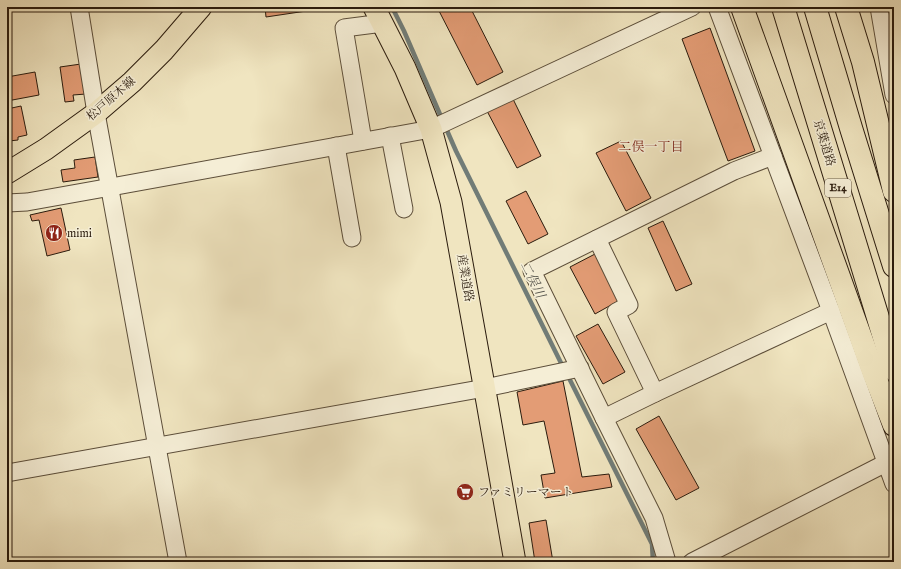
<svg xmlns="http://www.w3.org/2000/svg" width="901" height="569" font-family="'IM FELL English','Noto Serif JP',serif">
	<rect width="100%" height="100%" fill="#f0e5c0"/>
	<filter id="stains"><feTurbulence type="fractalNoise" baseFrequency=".005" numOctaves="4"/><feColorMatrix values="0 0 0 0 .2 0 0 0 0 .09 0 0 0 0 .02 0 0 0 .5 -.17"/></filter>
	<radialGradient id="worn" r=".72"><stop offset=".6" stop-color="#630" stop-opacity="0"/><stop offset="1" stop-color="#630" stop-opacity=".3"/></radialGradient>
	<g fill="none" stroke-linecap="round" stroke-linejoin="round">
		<g stroke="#717c77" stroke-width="4.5">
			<polyline points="392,7 404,31 442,119"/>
			<polyline points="445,126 456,151 563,367"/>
			<polyline points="567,374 652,544 653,562"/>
		</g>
	</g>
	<g fill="#e39c75" stroke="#2a1b0d">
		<polygon points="265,7 312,7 313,10 266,17"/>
		<polygon points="437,7 470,7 503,72 477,85"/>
		<polygon points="710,28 755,151 728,161 682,39"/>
		<polygon points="81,64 86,94 73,95 74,101 65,102 60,67"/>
		<polygon points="35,72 39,95 7,101 7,77"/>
		<polygon points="512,97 541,156 517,168 487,111"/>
		<polygon points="21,106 27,135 18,137 18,140 9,141 7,130 7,109"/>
		<polygon points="621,141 651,198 626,211 596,153"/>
		<polygon points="95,157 98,177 63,182 61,170 75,168 74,160"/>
		<polygon points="526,191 548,234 528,244 506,201"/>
		<polygon points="61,208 70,250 47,256 39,220 32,221 30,215"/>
		<polygon points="663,221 692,284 676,291 648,228"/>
		<polygon points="595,254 620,300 595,314 570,267"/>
		<polygon points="598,324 625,372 603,384 576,336"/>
		<polygon points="563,381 582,477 609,474 612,487 545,498 541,475 555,473 544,421 523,425 517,392"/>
		<polygon points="659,416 699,488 676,500 636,429"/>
		<polygon points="546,520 553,562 535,562 529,523"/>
	</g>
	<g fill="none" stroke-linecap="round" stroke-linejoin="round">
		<defs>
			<g id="minor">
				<polyline points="79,7 96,113 178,562"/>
				<polyline points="717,7 831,311 894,484"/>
				<polyline points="879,7 894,95"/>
				<polyline points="390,136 404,209"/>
				<polyline points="363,141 344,28 383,23"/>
				<polyline points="336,146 352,238"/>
				<polyline points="7,203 27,202 111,187 431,129 692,7"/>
				<polyline points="597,239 629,305 616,312 655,393"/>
				<polyline points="604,418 655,393 831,311"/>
				<polyline points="7,473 485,388 580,368"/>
				<polyline points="667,562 654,518 604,418 532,271 734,171 773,156"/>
				<polyline points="692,562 886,463"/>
			</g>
			<g id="major">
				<polyline points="374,7 405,68 431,129 451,202 487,402 515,562"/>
				<polyline points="7,173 46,149 96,113 132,82 164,50 201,7"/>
			</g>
			<g id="highway">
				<polyline points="742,7 874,374 894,425"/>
				<polyline points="783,7 894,370"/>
				<polyline points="815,7 851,128 894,266"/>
				<polyline points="846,7 863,62 894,191"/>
			</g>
		</defs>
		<use href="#minor" stroke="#5c4e3a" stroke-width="19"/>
		<use href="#major" stroke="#2a1b0d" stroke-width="23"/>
		<use href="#highway" stroke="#2a1b0d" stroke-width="24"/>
		<use href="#minor" stroke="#f5eed6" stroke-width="17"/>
		<use href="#major" stroke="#f0e5c0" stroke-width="21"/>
		<use href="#highway" stroke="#f0e5c0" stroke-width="22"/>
	</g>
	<defs>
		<symbol id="restaurant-disc" viewBox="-11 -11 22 22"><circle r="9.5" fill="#8f2418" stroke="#f5eed6"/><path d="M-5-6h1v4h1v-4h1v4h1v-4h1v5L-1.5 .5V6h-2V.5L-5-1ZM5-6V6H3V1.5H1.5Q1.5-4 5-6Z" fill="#fff"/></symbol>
		<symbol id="supermarket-disc" viewBox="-11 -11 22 22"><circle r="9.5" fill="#8f2418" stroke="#f5eed6"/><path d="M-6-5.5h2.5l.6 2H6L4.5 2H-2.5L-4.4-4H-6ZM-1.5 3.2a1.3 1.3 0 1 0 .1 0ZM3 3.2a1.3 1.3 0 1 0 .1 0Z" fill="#fff"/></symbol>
	</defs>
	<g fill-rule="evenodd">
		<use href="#restaurant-disc" x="44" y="223" width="20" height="20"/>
		<use href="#supermarket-disc" x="455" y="482" width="20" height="20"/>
	</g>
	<g text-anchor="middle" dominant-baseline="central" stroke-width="3" stroke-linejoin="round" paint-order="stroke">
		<rect fill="#f5eed6" stroke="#675a49" stroke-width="1" x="825" y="179" width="26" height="18" rx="3"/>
		<g font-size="11" font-weight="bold" fill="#2a1b0d">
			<text x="838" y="188">E14</text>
		</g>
		<g font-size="12" fill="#2a1b0d" stroke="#f5eed6">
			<text transform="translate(111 99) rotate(-41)">松戸原木線</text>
			<text transform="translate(824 143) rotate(73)">京葉道路</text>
			<text transform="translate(465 278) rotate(80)">産業道路</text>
		</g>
		<g font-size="12" fill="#2a1b0d" stroke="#f5eed6" text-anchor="start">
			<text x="67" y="233">mimi</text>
			<text x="478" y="492">ファミリーマート</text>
		</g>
		<g font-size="13" fill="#7a1f14" stroke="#f5eed6">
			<text x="651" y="147">二俣一丁目</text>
		</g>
		<g font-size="13" font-style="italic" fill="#54534b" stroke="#f5eed6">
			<text transform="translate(532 280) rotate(63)">二俣川</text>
		</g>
	</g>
	<rect width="901" height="569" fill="none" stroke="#f0e5c0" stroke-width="24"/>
	<rect x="8" y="8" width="885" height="553" fill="none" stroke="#2a1b0d" stroke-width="2"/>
	<rect x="12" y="12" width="877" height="545" fill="none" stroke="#2a1b0d"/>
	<rect width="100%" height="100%" filter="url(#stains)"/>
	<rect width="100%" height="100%" fill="url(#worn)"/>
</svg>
